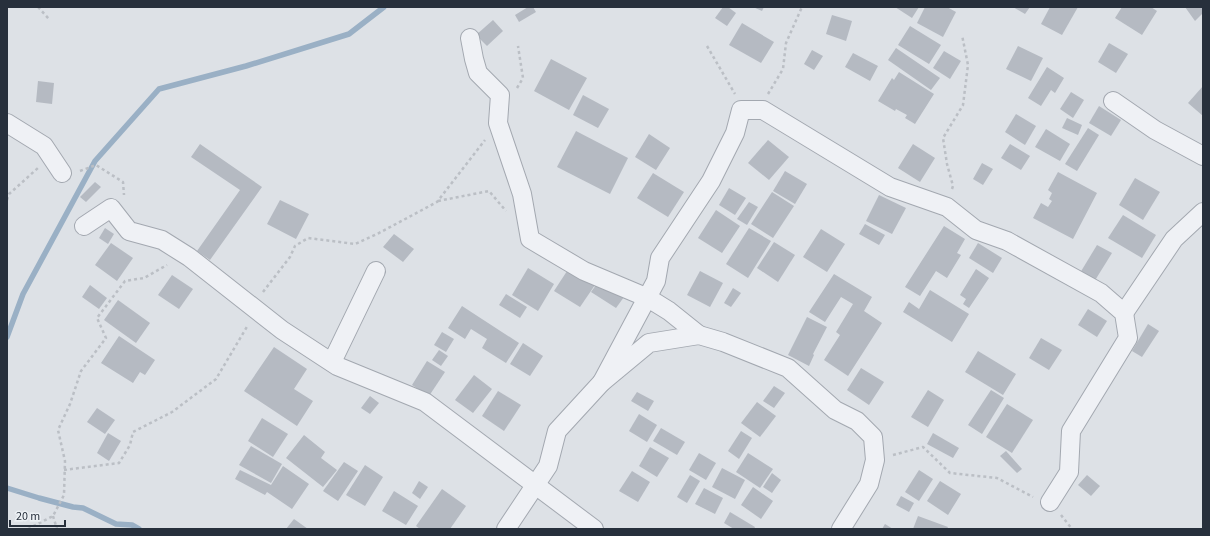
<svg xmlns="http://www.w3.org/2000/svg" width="1210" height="536" font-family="'Source Sans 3',sans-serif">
	<rect width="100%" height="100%" fill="#dde1e6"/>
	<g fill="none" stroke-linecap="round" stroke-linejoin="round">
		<g stroke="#9ab0c5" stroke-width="5.5">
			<polyline points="7,337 23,294 95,161 159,89 246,66 349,34 384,7"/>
			<polyline points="7,488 39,498 73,507 83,508 116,524 132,525 139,529"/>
		</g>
	</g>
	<g fill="#b5bac2">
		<polygon points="528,7 533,7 536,12 519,22 515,15"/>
		<polygon points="723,7 728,7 736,13 727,26 715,18"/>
		<polygon points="753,7 764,7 762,11"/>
		<polygon points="895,7 919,7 912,18"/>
		<polygon points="925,7 947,7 956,12 943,37 917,23"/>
		<polygon points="1013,7 1030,7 1025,14"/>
		<polygon points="1050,7 1078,7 1062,35 1041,24"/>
		<polygon points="1122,7 1151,7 1157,11 1142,35 1115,18"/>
		<polygon points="1185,7 1203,7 1203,13 1195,21"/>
		<polygon points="832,15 852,21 846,41 826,34"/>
		<polygon points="493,20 503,31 487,46 476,35"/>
		<polygon points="742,23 774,42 761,63 729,45"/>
		<polygon points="910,26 941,45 929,64 898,45"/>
		<polygon points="1109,43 1128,54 1116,73 1098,62"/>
		<polygon points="1018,46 1043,58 1031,81 1006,69"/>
		<polygon points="896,48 940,78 931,90 888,60"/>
		<polygon points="812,50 823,56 814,70 804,64"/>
		<polygon points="944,51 961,61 950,79 933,68"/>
		<polygon points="853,53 878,66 870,81 845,67"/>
		<polygon points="551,59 587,78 569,110 534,91"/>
		<polygon points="1047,67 1064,78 1055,93 1051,90 1041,106 1028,98"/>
		<polygon points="899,72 934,94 915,124 905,118 907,115 896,109 895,111 878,101 892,78 894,80"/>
		<polygon points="38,81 54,83 52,104 36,102"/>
		<polygon points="1203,86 1203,116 1188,103"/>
		<polygon points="1071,92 1084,100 1073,118 1060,109"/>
		<polygon points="583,95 609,109 598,128 573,115"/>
		<polygon points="1099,106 1121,120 1111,136 1089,123"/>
		<polygon points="1016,114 1036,126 1025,145 1005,132"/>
		<polygon points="1067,118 1082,125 1078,135 1062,128"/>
		<polygon points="1088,128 1099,135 1077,171 1065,164"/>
		<polygon points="1046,129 1070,144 1060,161 1035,147"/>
		<polygon points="576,131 628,158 610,194 557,167"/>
		<polygon points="649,134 670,148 656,170 635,157"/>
		<polygon points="768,140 789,157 769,180 748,163"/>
		<polygon points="200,144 262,187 210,260 197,251 240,190 191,157"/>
		<polygon points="913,144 935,158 920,182 898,168"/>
		<polygon points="1010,144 1030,156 1021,170 1001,158"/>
		<polygon points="982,163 993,169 983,185 973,179"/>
		<polygon points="785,171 807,184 795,204 773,191"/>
		<polygon points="1058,172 1097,193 1073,239 1033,218 1041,203 1048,207 1052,201 1049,199 1052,193 1048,190"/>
		<polygon points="653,173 684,192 668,217 637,198"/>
		<polygon points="1135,178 1160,192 1143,220 1119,205"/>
		<polygon points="95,182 101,187 86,202 80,197"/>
		<polygon points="729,188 746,198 735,215 719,205"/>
		<polygon points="772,192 794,206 773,238 751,224"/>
		<polygon points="879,195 906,208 892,234 866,221"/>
		<polygon points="280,200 309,214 296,239 267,224"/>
		<polygon points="749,202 758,207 747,225 737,219"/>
		<polygon points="716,210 740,226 722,253 698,238"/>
		<polygon points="1123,215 1156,235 1142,258 1108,238"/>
		<polygon points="865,224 885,235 879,245 859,234"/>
		<polygon points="944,226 965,239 957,253 961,255 947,278 936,271 920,296 905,287"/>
		<polygon points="105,228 114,234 108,244 99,238"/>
		<polygon points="749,228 771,241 748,278 726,264"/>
		<polygon points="821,229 845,244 827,272 803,257"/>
		<polygon points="394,234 414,249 403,262 383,247"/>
		<polygon points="774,242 795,255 778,282 757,268"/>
		<polygon points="111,243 133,258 117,281 95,265"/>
		<polygon points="978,243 1002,258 993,273 969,258"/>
		<polygon points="1097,245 1112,253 1094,282 1080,273"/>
		<polygon points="528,268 554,284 538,311 512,295"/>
		<polygon points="569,268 595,285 580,307 554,291"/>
		<polygon points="976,269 989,278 969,308 963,304 966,299 960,295"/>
		<polygon points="700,271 723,283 710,307 687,295"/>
		<polygon points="834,274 872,297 864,311 882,323 848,376 824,360 840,335 836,332 853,304 841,297 825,322 809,312"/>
		<polygon points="172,275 193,289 179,309 158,295"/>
		<polygon points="599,281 624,297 616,308 591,292"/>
		<polygon points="90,285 107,298 99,309 82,297"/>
		<polygon points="733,288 741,293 731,307 724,303"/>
		<polygon points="930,290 969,314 952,342 903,312 909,302 919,309"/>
		<polygon points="506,294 527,307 520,318 499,305"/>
		<polygon points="118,300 150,323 136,343 104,320"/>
		<polygon points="462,306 519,343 506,363 482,348 487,339 471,329 465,339 448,328"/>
		<polygon points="1088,309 1107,321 1097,337 1078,325"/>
		<polygon points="807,317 827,327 813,354 814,355 809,366 788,355"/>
		<polygon points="1148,324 1159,331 1142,357 1132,351"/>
		<polygon points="442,332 454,339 446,352 434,345"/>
		<polygon points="119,336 155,360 145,375 140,372 133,383 101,363"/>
		<polygon points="1041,338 1062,350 1049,370 1029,358"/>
		<polygon points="523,343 543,356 530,376 510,364"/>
		<polygon points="274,347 307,369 294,389 313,401 297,426 244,391"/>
		<polygon points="439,350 448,356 441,366 432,360"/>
		<polygon points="978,351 1016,374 1003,395 965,372"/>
		<polygon points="427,361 445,372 429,396 412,385"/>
		<polygon points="861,368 884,382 869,405 847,390"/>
		<polygon points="474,375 492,389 473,413 455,400"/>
		<polygon points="774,386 785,393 774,408 763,401"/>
		<polygon points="928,390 944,400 928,427 911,417"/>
		<polygon points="991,390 1004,398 982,434 968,425"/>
		<polygon points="498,391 521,405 504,431 482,416"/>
		<polygon points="637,392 654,401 648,411 631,401"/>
		<polygon points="370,396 379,403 370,414 361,408"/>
		<polygon points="757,402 776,416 760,437 741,423"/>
		<polygon points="1007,404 1033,420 1012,453 986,437"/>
		<polygon points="97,408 115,420 105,434 87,422"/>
		<polygon points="639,414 657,425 647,442 629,431"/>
		<polygon points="262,418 288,434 273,457 248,441"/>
		<polygon points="661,428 685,442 677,455 653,441"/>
		<polygon points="741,431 752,438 739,459 728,451"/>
		<polygon points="108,433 121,441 109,461 97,453"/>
		<polygon points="933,433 959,448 953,458 927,444"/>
		<polygon points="304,435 325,452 321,458 337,470 323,487 286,458"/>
		<polygon points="251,446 282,464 271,483 239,465"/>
		<polygon points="650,447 669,458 657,477 639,466"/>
		<polygon points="1006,451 1022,469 1017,473 1000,456"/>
		<polygon points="699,453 716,463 706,480 689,470"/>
		<polygon points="748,453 773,469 760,488 736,472"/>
		<polygon points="344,462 358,471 338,501 323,491"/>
		<polygon points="365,465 383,477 365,506 346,495"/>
		<polygon points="283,466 309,484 292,509 267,492 265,495 235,479 240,470 271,485"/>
		<polygon points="722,468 745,480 735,499 712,487"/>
		<polygon points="919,470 933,479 919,501 905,492"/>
		<polygon points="632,471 650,482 638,502 619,491"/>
		<polygon points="772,473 781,480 772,493 763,487"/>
		<polygon points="690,475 700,481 687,503 677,497"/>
		<polygon points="1087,475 1100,486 1091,496 1078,485"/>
		<polygon points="419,481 428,487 420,499 412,493"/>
		<polygon points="940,481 961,494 948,515 927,501"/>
		<polygon points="753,487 773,501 761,519 741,505"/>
		<polygon points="704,488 723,498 715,514 695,504"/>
		<polygon points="442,489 466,506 450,529 420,529 416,526"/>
		<polygon points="394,491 418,506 406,525 382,511"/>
		<polygon points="901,496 914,503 909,512 896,505"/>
		<polygon points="730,512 755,527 754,529 734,529 724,523"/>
		<polygon points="918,516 948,527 947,529 913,529"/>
		<polygon points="294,519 308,529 286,529"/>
		<polygon points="885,524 893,529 882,529"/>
	</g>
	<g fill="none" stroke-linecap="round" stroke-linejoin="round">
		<defs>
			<g id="street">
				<polyline points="470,38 474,59 478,73 500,95 498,123 522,194 530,239 584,271 648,298 669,311 699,335"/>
				<polyline points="1113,101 1155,130 1203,156"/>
				<polyline points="7,123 44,146 62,173"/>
				<polyline points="84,226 111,208 129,231 162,240 189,257 282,330 337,366 425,402 594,529"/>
				<polyline points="1124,313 1174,239 1203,212"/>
				<polyline points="332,362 376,271"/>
				<polyline points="602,382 656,281 660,258 711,181 735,133 741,110 763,110 890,187 947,207 976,230 1007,241 1101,293 1124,313 1128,338 1071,431 1069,472 1050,502"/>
				<polyline points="506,529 548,466 557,431 602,382 649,343 699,335 723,342 788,368 835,410 857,421 873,437 875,460 869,484 841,529"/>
			</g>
		</defs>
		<use href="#street" stroke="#a3a8b0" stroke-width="20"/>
		<g stroke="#bbbfc5" stroke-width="2.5" stroke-dasharray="3 3" stroke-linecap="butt">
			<polyline points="38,7 49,19"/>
			<polyline points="707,46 735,94"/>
			<polyline points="517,88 523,78 518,46"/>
			<polyline points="768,94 783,69 786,43 802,7"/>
			<polyline points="80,171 96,165 123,182 124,195"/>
			<polyline points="952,189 953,186 947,164 943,138 963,105 968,65 962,35"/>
			<polyline points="7,200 9,194 38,168"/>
			<polyline points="438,201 489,191 506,211"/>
			<polyline points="263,292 290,257 295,246 308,238 355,244 379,233 437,202 485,140"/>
			<polyline points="893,455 923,447 950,473 997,478 1033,497"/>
			<polyline points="64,470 119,463 130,445 133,432 172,412 216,379 248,325"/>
			<polyline points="1061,515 1072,529"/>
			<polyline points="53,516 57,529"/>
			<polyline points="28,529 53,516 64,495 65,461 58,430 70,404 81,371 106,338 97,318 125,281 144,278 167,265"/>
		</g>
		<use href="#street" stroke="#eff1f5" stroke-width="18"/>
	</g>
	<rect width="1210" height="536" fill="none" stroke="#27303c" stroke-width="16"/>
	<path d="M10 520v6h55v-6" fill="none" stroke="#27303c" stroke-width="2"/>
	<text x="16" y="520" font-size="12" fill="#27303c" stroke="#ecf0f4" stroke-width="3" paint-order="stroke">20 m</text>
</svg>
